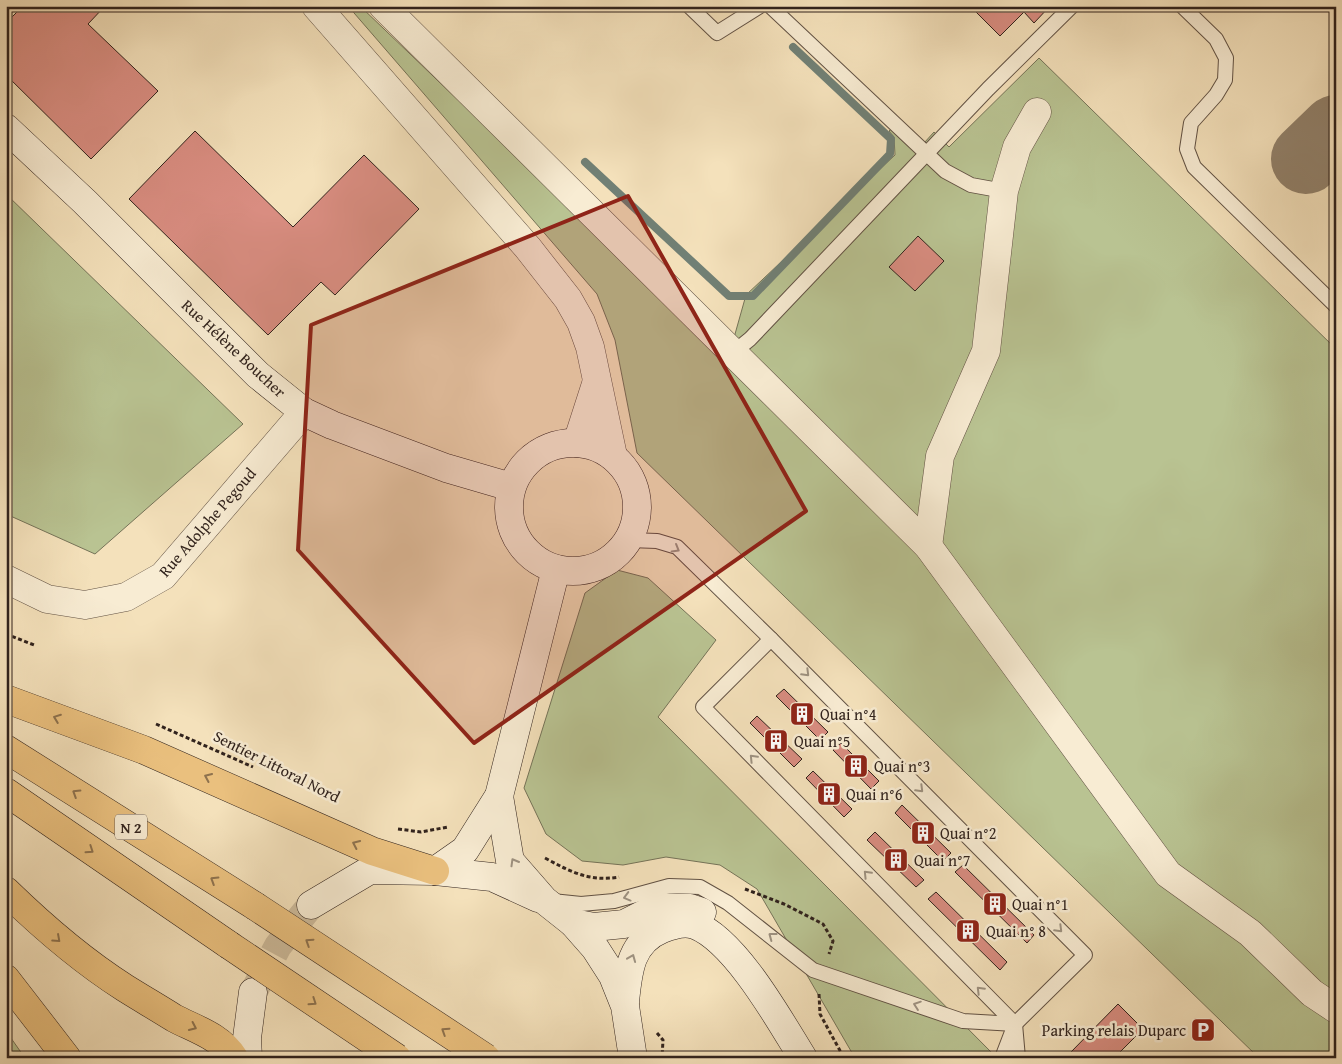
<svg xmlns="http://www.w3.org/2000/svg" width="1342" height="1064" font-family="'Gentium Book Plus',serif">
	<rect width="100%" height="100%" fill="#f4e1bb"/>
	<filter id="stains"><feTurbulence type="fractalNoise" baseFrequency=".004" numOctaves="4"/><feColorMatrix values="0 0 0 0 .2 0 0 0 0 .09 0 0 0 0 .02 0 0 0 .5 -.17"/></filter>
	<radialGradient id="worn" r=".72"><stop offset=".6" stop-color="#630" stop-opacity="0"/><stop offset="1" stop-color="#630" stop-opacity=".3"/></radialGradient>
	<g fill="#b9c392" stroke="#757358">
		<polygon points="348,6 360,6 728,359 746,295 895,155 894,137 889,131 901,120 924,143 934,132 949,147 1039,58 1336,349 1336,1058 1259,1058 637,453 615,340 597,294"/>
		<polygon points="6,194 243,424 95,554 6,514"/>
		<polygon points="617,570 648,578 716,640 658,717 997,1058 855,1058 757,889 720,865 666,857 623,865 582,861 546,834 524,788 585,593"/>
		<polygon points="6,1031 25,1058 6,1058"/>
	</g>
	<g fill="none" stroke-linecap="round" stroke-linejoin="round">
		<polyline stroke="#718075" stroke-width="8" points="585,162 729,296 753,296 890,154 891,139 793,47"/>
		<polyline stroke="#92826c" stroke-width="70" points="1306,159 1336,130"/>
	</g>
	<g fill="#d98d81" stroke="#31231d">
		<polygon points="23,6 105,6 88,24 158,91 91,159 6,75 6,23"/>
		<polygon points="970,6 1050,6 1034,23 1024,12 1000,36"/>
		<polygon points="195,131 293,227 364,155 419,209 335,295 321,282 268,335 129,199"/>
		<polygon points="918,236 944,261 915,291 889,267"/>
		<polygon points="784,689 828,732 820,740 776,696"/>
		<polygon points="757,716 802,759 794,767 750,723"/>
		<polygon points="841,743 879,781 871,789 833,750"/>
		<polygon points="813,771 852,809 844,817 806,778"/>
		<polygon points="902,805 951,853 943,861 895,813"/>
		<polygon points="875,832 924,880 916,887 867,840"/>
		<polygon points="963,865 1034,935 1027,943 955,872"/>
		<polygon points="936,892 1007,962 1000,970 928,899"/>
		<polygon points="1118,1004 1143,1029 1114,1058 1077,1058 1071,1052"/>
	</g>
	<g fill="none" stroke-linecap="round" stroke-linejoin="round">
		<polyline stroke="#cdbb9b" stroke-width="28" stroke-dasharray="28 14" stroke-linecap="butt" points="254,991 278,946 311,905"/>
		<defs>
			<g id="lane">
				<polyline points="689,6 717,33 760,6"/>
				<polyline points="770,6 945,171 971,185 1004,191"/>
				<polyline points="1182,6 1216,39 1226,58 1225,80 1216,95 1191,123 1187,149 1194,167 1336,306"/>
				<polyline points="734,352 750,339 988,89 1072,6"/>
				<polyline points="629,540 657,541 677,547 771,639 1085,955 1015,1024 1002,1058"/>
				<polyline points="771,639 703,707 1015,1024 1018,1058"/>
				<polyline points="552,901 581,904 614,901 669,886 700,887 728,903 813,970 963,1021 1015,1024"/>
			</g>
			<g id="street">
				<polyline points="316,6 528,248 568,299 581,322 590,347 613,456"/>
				<polyline points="383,6 928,546 1168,874 1250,933 1312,993 1336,1009"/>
				<polyline points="577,443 596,384"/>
				<polyline points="928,546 940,456 986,351 1004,191 1017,147 1037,112"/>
				<polyline points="6,579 47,599 85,605 126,597 163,576 304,412"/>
			</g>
			<g id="secondary">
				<polyline points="6,128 85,202 258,375 304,412 332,425 446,468 511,487"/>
				<circle cx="573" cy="507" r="64"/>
				<polyline points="499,796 510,861 544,900 573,923 595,948 613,976 625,1006 633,1058"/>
				<polyline points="435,871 465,850 499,796 556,569"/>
				<polyline points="311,905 370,870 435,871 492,877 538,898"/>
				<polyline points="573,923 594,927 624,924 658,907 690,908 702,912"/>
				<path d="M625,1002C628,972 630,942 662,929C672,925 684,921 695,925C736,941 780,1021 803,1058"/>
				<polyline points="248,1058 247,1038 253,992"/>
			</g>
			<g id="highway">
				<polyline points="6,699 144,750 372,851 435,871"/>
				<polyline points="6,749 255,906"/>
				<polyline points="6,792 229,945"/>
				<path d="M6,891C43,927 81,960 125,988C141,998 158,1008 174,1018C195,1029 220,1036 234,1058"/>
				<polyline points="6,979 67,1058"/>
			</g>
		</defs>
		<use href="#lane" stroke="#625244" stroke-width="16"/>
		<use href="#street" stroke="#625244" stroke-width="29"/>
		<use href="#secondary" stroke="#31231d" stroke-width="29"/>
		<use href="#highway" stroke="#31231d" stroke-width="29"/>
		<g stroke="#31231d" stroke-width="3" stroke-dasharray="4 2.5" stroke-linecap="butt">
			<polyline points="6,634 34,645"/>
			<polyline points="156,724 253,767"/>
			<polyline points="398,829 421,832 448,827"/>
			<path d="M545,858C571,872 590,882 619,877"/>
			<polyline points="745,889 784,904 823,924 833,941 829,954"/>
			<polyline points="819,994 820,1014 844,1058"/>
			<polyline points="657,1033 663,1040 662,1058"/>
		</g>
		<use href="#lane" stroke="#f8ecd3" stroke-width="14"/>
		<use href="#street" stroke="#f8ecd3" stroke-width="28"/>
		<use href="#secondary" stroke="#f8ecd3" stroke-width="28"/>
		<use href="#highway" stroke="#eac07e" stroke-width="28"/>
		<defs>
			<g id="highway-bridge">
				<polyline points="255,906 486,1058"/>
				<polyline points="229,945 397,1058"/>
			</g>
		</defs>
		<use href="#highway-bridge" stroke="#31231d" stroke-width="29" stroke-linecap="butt"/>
		<use href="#highway-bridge" stroke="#eac07e" stroke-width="28"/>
	</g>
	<defs><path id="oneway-chevron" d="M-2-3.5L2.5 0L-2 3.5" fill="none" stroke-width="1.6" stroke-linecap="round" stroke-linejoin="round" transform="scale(1.25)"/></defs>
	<g stroke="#9e9281">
		<use href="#oneway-chevron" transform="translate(676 549) rotate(30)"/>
		<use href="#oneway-chevron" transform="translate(806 673) rotate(45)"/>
		<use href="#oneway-chevron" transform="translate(753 758) rotate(-134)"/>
		<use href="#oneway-chevron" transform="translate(920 789) rotate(45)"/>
		<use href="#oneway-chevron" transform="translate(514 862) rotate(-120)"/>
		<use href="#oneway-chevron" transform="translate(867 874) rotate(-134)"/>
		<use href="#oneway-chevron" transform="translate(627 897) rotate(165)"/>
		<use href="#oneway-chevron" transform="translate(1059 929) rotate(45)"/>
		<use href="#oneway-chevron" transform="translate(772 936) rotate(-143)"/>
		<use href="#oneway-chevron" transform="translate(632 958) rotate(-68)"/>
		<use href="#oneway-chevron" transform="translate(980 990) rotate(-135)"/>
		<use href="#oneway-chevron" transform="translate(917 1005) rotate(-161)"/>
	</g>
	<g stroke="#8e724e">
		<use href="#oneway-chevron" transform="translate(57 718) rotate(-159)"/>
		<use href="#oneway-chevron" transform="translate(208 777) rotate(-156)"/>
		<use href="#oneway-chevron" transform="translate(76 793) rotate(-148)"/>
		<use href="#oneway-chevron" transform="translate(356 844) rotate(-155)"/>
		<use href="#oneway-chevron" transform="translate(90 850) rotate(34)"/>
		<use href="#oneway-chevron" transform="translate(214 880) rotate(-148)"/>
		<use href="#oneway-chevron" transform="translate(57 939) rotate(42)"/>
		<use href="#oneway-chevron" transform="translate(309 942) rotate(-147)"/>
		<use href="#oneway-chevron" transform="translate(313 1002) rotate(34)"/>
		<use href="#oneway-chevron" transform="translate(193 1027) rotate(25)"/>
		<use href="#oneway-chevron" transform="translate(445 1031) rotate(-147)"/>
	</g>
	<path fill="#8f2418" fill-opacity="0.2" stroke="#8f2418" stroke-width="4" stroke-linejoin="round" d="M628,196L806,511L474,743L298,550L311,325Z"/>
	<defs>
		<symbol id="building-square" viewBox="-11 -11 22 22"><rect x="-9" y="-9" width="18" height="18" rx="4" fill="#8f2418" stroke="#f8ecd3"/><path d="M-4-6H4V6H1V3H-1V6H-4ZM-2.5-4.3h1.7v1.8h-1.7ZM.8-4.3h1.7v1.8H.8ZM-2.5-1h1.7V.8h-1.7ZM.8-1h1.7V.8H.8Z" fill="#fff"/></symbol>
		<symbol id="parking-square" viewBox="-11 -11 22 22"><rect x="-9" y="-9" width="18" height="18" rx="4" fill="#8f2418" stroke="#f8ecd3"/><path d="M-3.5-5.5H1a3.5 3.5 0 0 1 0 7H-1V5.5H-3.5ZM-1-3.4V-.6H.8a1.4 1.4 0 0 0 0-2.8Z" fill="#fff"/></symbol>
	</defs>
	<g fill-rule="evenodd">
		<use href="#building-square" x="788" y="700" width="28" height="28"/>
		<use href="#building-square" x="762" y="727" width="28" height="28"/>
		<use href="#building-square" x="842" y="752" width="28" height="28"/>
		<use href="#building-square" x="815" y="780" width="28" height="28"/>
		<use href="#building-square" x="909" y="819" width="28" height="28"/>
		<use href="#building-square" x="882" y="846" width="28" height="28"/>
		<use href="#building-square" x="981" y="890" width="28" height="28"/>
		<use href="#building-square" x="954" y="917" width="28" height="28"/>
		<use href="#parking-square" x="1189" y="1016" width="28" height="28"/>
	</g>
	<g text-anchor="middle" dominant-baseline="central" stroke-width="5" stroke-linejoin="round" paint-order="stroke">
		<rect fill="#f8ecd3" stroke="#6d5f54" stroke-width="1" x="115" y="814.5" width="32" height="25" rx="4"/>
		<g font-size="15" font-weight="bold" fill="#31231d">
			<text x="131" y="827">N 2</text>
		</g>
		<g font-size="16" fill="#31231d" stroke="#f8ecd3">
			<text transform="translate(234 348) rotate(43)">Rue Hélène Boucher</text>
			<text transform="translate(207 522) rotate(-49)">Rue Adolphe Pegoud</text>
			<text transform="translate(277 766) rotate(27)">Sentier Littoral Nord</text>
		</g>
		<g font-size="16" fill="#31231d" stroke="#f8ecd3" text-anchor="start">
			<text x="820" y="714">Quai n°4</text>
			<text x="794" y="741">Quai n°5</text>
			<text x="874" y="766">Quai n°3</text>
			<text x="846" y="794">Quai n°6</text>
			<text x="940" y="833">Quai n°2</text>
			<text x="914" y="860">Quai n°7</text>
			<text x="1012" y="904">Quai n°1</text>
			<text x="986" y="931">Quai n° 8</text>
			<text x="1186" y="1030" text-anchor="end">Parking relais Duparc</text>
		</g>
	</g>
	<rect width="1342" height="1064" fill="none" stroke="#f4e1bb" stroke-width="25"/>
	<rect x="8" y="8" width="1327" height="1049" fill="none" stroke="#31231d" stroke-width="2.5"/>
	<rect x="12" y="12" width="1317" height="1039" fill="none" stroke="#31231d"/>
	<rect width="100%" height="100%" filter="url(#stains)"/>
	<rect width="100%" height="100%" fill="url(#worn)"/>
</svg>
